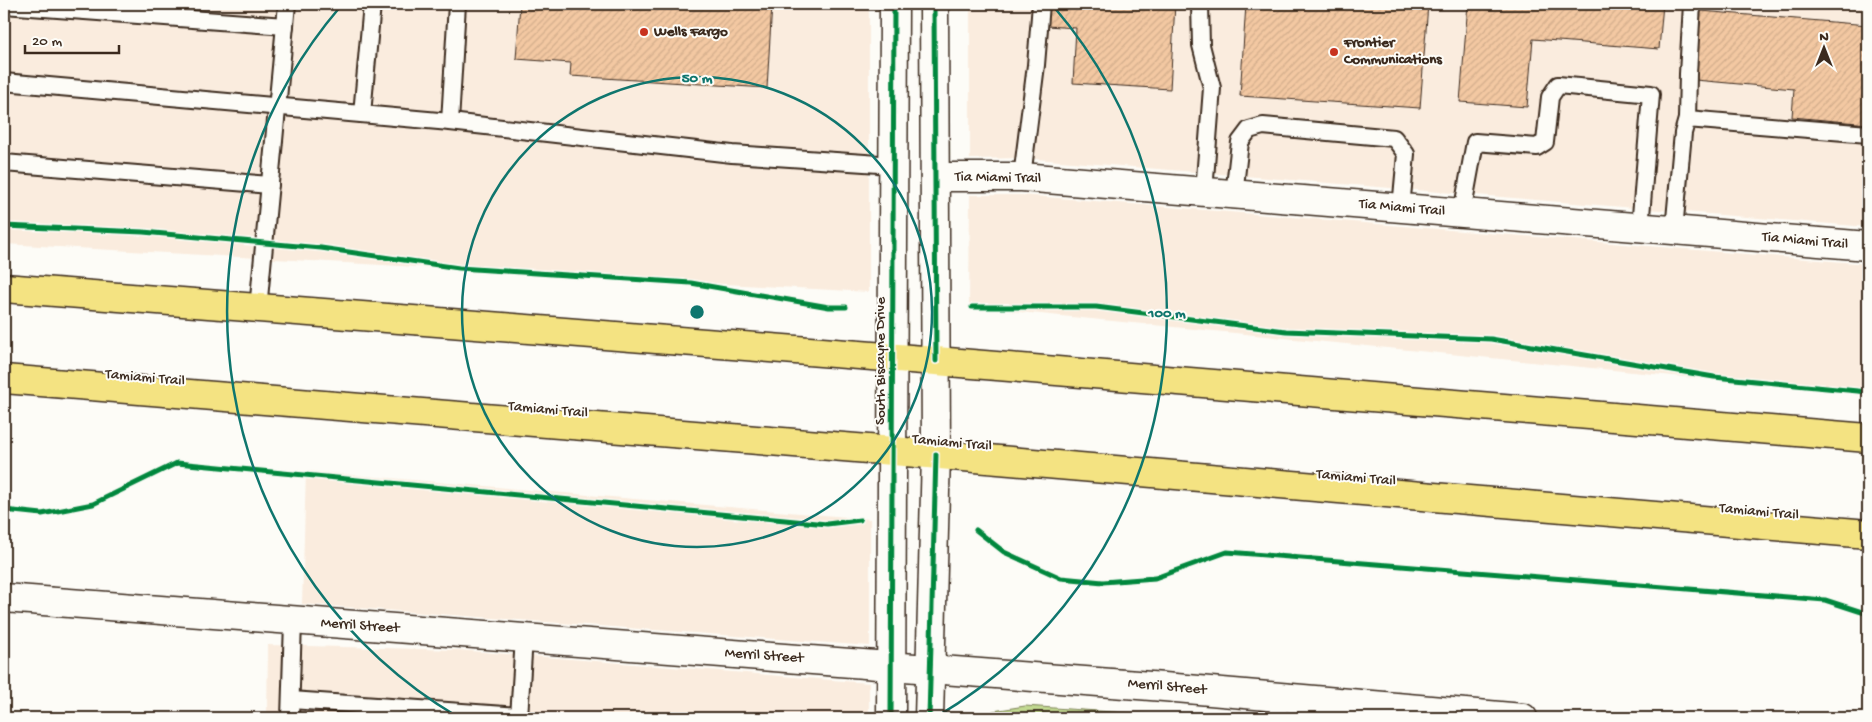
<svg xmlns="http://www.w3.org/2000/svg" width="1872" height="722" font-family="'Gochi Hand',sans-serif">
	<defs>
		<pattern id="forest-crowns" width="20" height="18" patternUnits="userSpaceOnUse" patternTransform="scale(1.25)"><rect width="20" height="18" fill="#c1d990"/><path d="M2 6a3 3 0 1 1 6 0M12 15a3 3 0 1 1 6 0" fill="none" stroke="#a7ba7c"/></pattern>
		<pattern id="building-hatch" width="6" height="6" patternUnits="userSpaceOnUse" patternTransform="scale(1.25)"><rect width="6" height="6" fill="#f3c8a2"/><path d="M-1 1l2-2M0 6l6-6M5 7l2-2" fill="none" stroke="#d1ac8b"/></pattern>
	</defs>
	<rect width="100%" height="100%" fill="#fdfcf7"/>
	<filter id="ink" filterUnits="userSpaceOnUse"><feTurbulence type="fractalNoise" baseFrequency=".02" numOctaves="2"/><feDisplacementMap in="SourceGraphic" scale="10" xChannelSelector="R" yChannelSelector="G"/><feConvolveMatrix kernelMatrix="1 2 1 2 8 2 1 2 1" color-interpolation-filters="sRGB"/></filter>
	<g filter="url(#ink)">
		<g fill="#faecde">
			<polygon points="4,4 869,4 869,292 4,244"/>
			<polygon points="970,4 1868,4 1868,227 1023,158 970,159"/>
			<polygon points="970,195 1021,195 1868,264 1868,395 969,307"/>
			<polygon points="306,471 870,519 870,646 302,604"/>
			<polygon points="268,645 458,650 869,683 869,718 267,718"/>
		</g>
		<polygon fill="url(#forest-crowns)" stroke="#7e8257" points="1025,706 1199,718 980,718 993,711"/>
		<g fill="url(#building-hatch)" stroke="#3b2a1e">
			<polygon points="520,4 772,4 767,88 570,76 571,63 516,59"/>
			<polygon points="1048,4 1175,4 1170,89 1073,83 1076,28 1047,26"/>
			<polygon points="1246,4 1314,7 1314,4 1428,4 1420,108 1240,96"/>
			<polygon points="1468,4 1663,4 1659,49 1533,39 1527,107 1460,102"/>
			<polygon points="1701,11 1868,25 1868,124 1792,117 1794,89 1695,80"/>
		</g>
		<g fill="none" stroke-linecap="round" stroke-linejoin="round">
			<defs>
				<g id="lane">
					<polyline points="1200,4 1201,45 1212,88 1204,192"/>
					<polyline points="4,5 285,26"/>
					<polyline points="4,82 450,122 732,154 894,165"/>
					<polyline points="362,114 372,4"/>
					<polyline points="1687,119 1688,74 1692,4"/>
					<polyline points="450,122 457,4"/>
					<polyline points="4,163 270,185"/>
					<polyline points="1022,177 1036,65 1041,4"/>
					<polyline points="1234,195 1240,142 1249,130 1263,126 1394,138 1406,154 1401,208"/>
					<polyline points="1462,213 1475,142 1537,147 1545,142 1550,97 1558,85 1651,94 1640,228"/>
					<polyline points="1674,230 1683,133 1687,119 1868,134"/>
					<polyline points="258,309 287,4"/>
					<polyline points="291,700 520,716"/>
					<polyline points="290,718 293,621"/>
					<polyline points="519,718 524,637"/>
					<polyline points="1278,718 1278,697"/>
				</g>
				<g id="street">
					<polyline points="935,177 1022,177 1868,246"/>
					<polyline points="4,598 1164,687 1523,718"/>
				</g>
				<g id="secondary">
					<polyline points="891,718 894,4"/>
					<polyline points="929,718 936,454 934,4"/>
				</g>
				<g id="primary">
					<polyline points="4,288 936,361 1868,438"/>
					<polyline points="4,379 893,451 1868,534"/>
				</g>
			</defs>
			<use href="#lane" stroke="#3b2a1e" stroke-width="20"/>
			<use href="#street" stroke="#3b2a1e" stroke-width="31"/>
			<use href="#secondary" stroke="#3b2a1e" stroke-width="31"/>
			<use href="#primary" stroke="#3b2a1e" stroke-width="31"/>
			<use href="#lane" stroke="#fdfcf7" stroke-width="16"/>
			<use href="#street" stroke="#fdfcf7" stroke-width="28"/>
			<use href="#secondary" stroke="#fdfcf7" stroke-width="28"/>
			<use href="#primary" stroke="#f4e382" stroke-width="28"/>
			<defs>
				<g id="cycleway">
					<polyline points="934,4 936,361"/>
					<polyline points="4,226 143,232 321,248 459,268 691,283 829,307 846,307"/>
					<polyline points="972,307 1096,307 1286,331 1491,339 1714,377 1868,392"/>
					<polyline points="4,510 42,514 93,504 177,463 827,524 860,520"/>
					<polyline points="976,530 1004,552 1061,578 1103,582 1155,578 1227,552 1825,600 1868,614"/>
					<polyline points="891,718 894,4"/>
					<polyline points="929,718 936,454"/>
				</g>
			</defs>
			<use href="#cycleway" stroke="#fdfcf7" stroke-width="8"/>
			<use href="#cycleway" stroke="#00873e" stroke-width="5"/>
		</g>
	</g>
	<g fill="none" stroke="#0f766e" stroke-width="2.5">
		<circle cx="697" cy="312" r="235"/>
		<path d="M458 717A470 470 0 0 1 340 7M1054 7A470 470 0 0 1 936 717"/>
	</g>
	<g fill="#c8321e" stroke="#fdfcf7" stroke-width="2">
		<circle cx="644" cy="32" r="5"/>
		<circle cx="1334" cy="52" r="5"/>
	</g>
	<g text-anchor="middle" dominant-baseline="central" stroke-width="4" stroke-linejoin="round" paint-order="stroke">
		<g font-size="15" font-weight="bold" fill="#3b2a1e" stroke="#fdfcf7" text-anchor="start">
			<text x="654" y="32">Wells Fargo</text>
			<text x="1344" y="43">Frontier<tspan x="1344" dy="17">Communications</tspan></text>
		</g>
		<g font-size="15" fill="#3b2a1e" stroke="#fdfcf7">
			<text transform="translate(998 178) rotate(1)">Tia Miami Trail</text>
			<text transform="translate(1402 208) rotate(5)">Tia Miami Trail</text>
			<text transform="translate(1805 241) rotate(5)">Tia Miami Trail</text>
			<text transform="translate(881 361) rotate(-90)">South Biscayne Drive</text>
			<text transform="translate(145 378) rotate(5)">Tamiami Trail</text>
			<text transform="translate(548 410) rotate(5)">Tamiami Trail</text>
			<text transform="translate(952 443) rotate(5)">Tamiami Trail</text>
			<text transform="translate(1356 478) rotate(5)">Tamiami Trail</text>
			<text transform="translate(1759 512) rotate(5)">Tamiami Trail</text>
			<text transform="translate(360 626) rotate(4)">Merril Street</text>
			<text transform="translate(764 656) rotate(4)">Merril Street</text>
			<text transform="translate(1167 687) rotate(5)">Merril Street</text>
		</g>
	</g>
	<circle cx="697" cy="312" r="8" fill="#0f766e" stroke="#fdfcf7" stroke-width="2.5"/>
	<g font-size="15" text-anchor="middle" font-weight="bold" fill="#0f766e" stroke="#fdfcf7" stroke-width="4" stroke-linejoin="round" paint-order="stroke">
		<text x="697" y="82">50 m</text>
		<text x="1167" y="317">100 m</text>
	</g>
	<rect width="1872" height="722" fill="none" stroke="#fdfcf7" stroke-width="20"/>
	<rect x="10" y="10" width="1852" height="702" fill="none" stroke="#3b2a1e" stroke-width="2" filter="url(#ink)"/>
	<g transform="translate(1824 48)" stroke="#fdfcf7" stroke-width="4" paint-order="stroke">
	<path d="M0-4L9 19L0 12L-9 19Z" fill="#3b2a1e"/>
	<text y="-8" font-size="14" font-weight="bold" text-anchor="middle" fill="#3b2a1e">N</text>
	</g>
	<path d="M25 45v8h94v-8" fill="none" stroke="#3b2a1e" stroke-width="2.5"/>
	<text x="32" y="45" font-size="15" fill="#3b2a1e" stroke="#fdfcf7" stroke-width="4" paint-order="stroke">20 m</text>
</svg>
